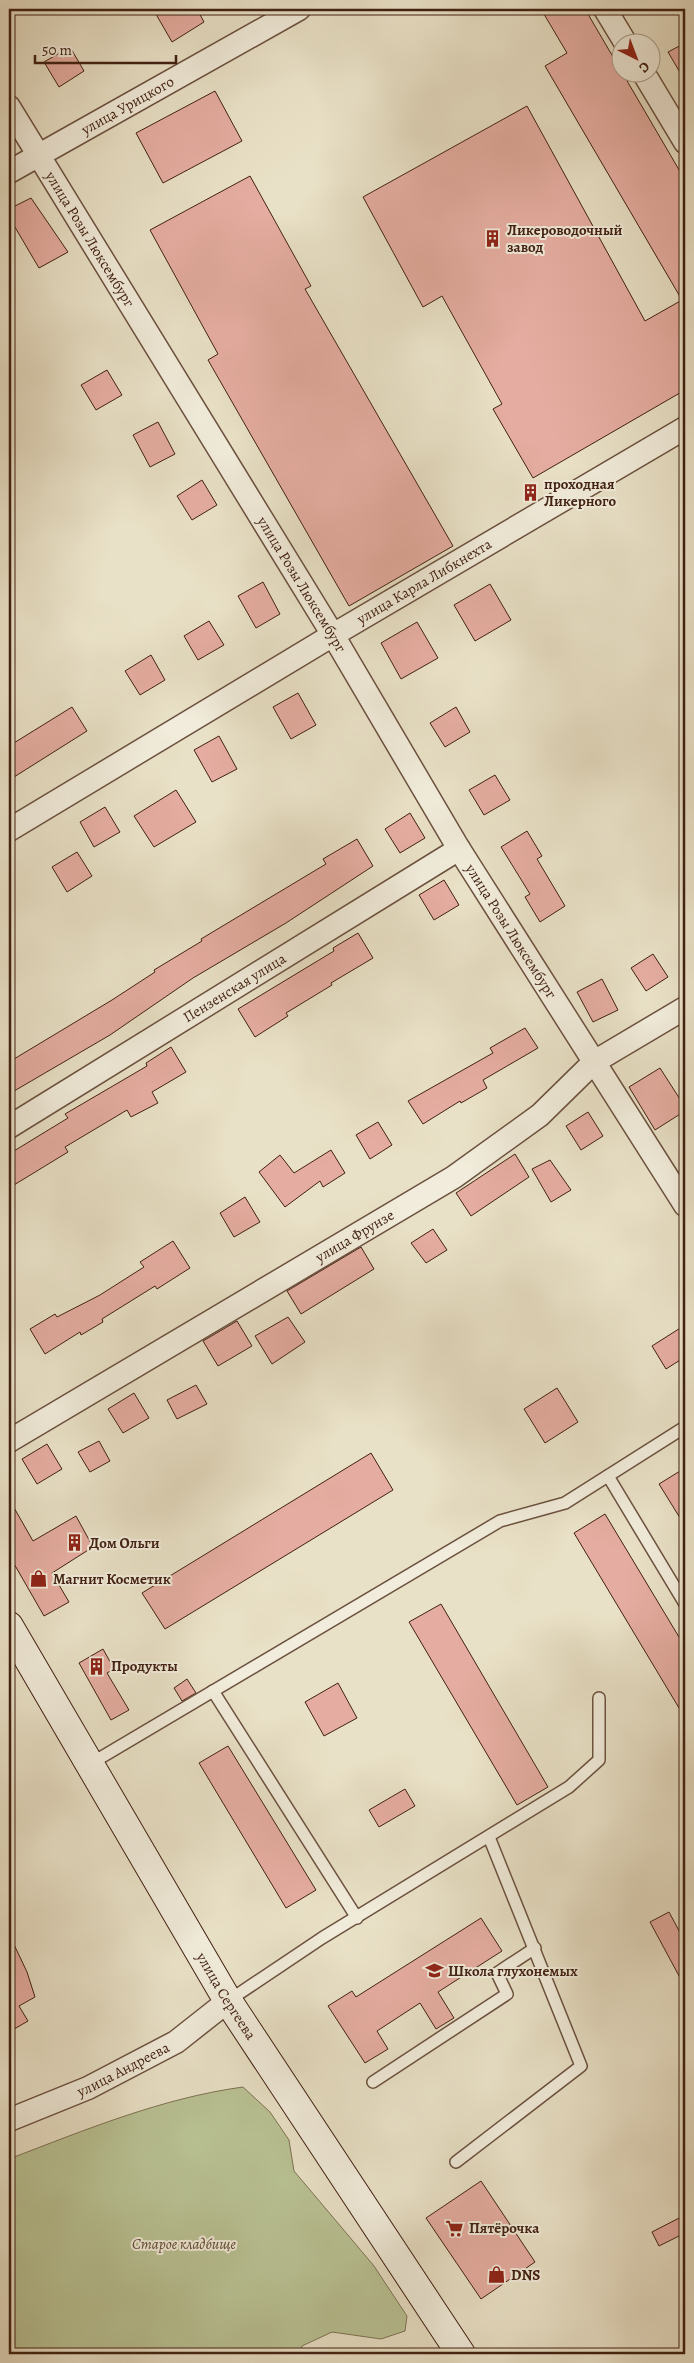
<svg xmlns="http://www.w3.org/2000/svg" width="694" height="2363" font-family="Alegreya,serif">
	<rect width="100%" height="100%" fill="#e9e1c7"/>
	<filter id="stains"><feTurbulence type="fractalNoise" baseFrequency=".004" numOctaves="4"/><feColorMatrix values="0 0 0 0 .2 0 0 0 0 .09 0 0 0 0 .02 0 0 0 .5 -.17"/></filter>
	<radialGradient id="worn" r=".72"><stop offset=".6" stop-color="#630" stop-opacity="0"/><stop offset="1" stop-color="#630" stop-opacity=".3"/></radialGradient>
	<path fill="#b9c294" stroke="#7d7253" d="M243,2087L270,2112L289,2140L294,2171L374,2266L407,2316L405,2331L381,2339L332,2332L302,2346L299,2354H9V2159C85,2130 162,2098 243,2087Z"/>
	<g fill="#e5ada1" stroke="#412112">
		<polygon points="153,9 197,9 204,22 172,42"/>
		<polygon points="541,9 585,9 685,180 685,390 533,478 493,409 502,404 442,296 423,307 363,197 527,106 645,321 682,300 545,66 567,53"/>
		<polygon points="685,43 685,81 668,52"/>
		<polygon points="70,47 84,71 59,87 44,62"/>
		<polygon points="215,91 242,141 163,183 136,133"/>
		<polygon points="250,176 311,286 305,289 453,546 349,606 208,360 218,354 150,230"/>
		<polygon points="31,198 68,252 39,268 9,217 9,209"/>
		<polygon points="107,370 122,395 96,410 81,385"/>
		<polygon points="158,422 175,454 150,467 133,435"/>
		<polygon points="202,480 217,505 192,520 177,496"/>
		<polygon points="263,582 280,614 256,628 238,596"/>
		<polygon points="490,584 511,620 475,641 454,605"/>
		<polygon points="209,621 224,645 198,660 184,636"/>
		<polygon points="417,622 438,658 401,679 381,643"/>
		<polygon points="151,655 165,680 140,695 125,671"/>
		<polygon points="298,693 316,725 291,739 273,707"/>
		<polygon points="72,707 87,731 14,777 9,769 9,746"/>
		<polygon points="456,707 470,732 445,747 430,723"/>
		<polygon points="219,736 237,769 212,782 194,750"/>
		<polygon points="495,775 510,800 484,815 469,790"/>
		<polygon points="176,790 196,822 154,847 134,816"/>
		<polygon points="105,807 120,832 94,847 80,822"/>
		<polygon points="410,813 425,838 400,853 385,829"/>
		<polygon points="527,831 542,856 537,859 565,906 540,922 525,897 530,894 501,847"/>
		<polygon points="357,839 373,866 286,923 193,978 110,1035 9,1094 9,1062 112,1000 155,972 154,970 202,941 201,939 326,864 323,859"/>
		<polygon points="77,852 92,876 67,892 52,867"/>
		<polygon points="444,880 459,905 434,920 419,895"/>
		<polygon points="358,933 373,958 331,983 332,985 286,1013 288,1016 255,1037 238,1009 334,951 333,948"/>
		<polygon points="653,954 668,977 646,991 631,968"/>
		<polygon points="602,979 618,1010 593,1022 577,992"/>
		<polygon points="525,1028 538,1048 483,1080 487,1088 461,1103 460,1101 423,1124 408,1101 493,1053 490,1048"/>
		<polygon points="171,1047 186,1072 152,1092 158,1103 131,1117 127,1110 65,1147 68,1152 9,1188 9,1154 68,1118 65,1114 147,1066 146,1063"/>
		<polygon points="660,1068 685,1107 685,1111 655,1130 629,1087"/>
		<polygon points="588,1112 603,1136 581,1150 566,1126"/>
		<polygon points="378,1122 392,1145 370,1159 356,1135"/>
		<polygon points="331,1150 345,1173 323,1187 320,1181 285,1207 259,1172 280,1155 294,1173"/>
		<polygon points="515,1154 529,1177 471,1216 456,1193"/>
		<polygon points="550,1160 571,1190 551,1202 532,1169"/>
		<polygon points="245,1197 260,1222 234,1237 220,1213"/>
		<polygon points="433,1229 447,1250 426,1263 411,1243"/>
		<polygon points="173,1241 190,1268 157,1289 155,1286 102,1319 103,1322 81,1335 80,1332 45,1354 30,1329 55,1314 57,1317 100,1295 144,1267 140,1262"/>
		<polygon points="361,1247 374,1269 301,1314 287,1291"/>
		<polygon points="288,1317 305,1342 272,1364 255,1336"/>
		<polygon points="237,1321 252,1346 218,1366 203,1341"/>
		<polygon points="685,1325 685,1357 666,1369 652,1346"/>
		<polygon points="196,1385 207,1404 177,1419 167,1400"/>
		<polygon points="557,1388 578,1422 545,1443 524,1409"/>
		<polygon points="134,1393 149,1418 123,1433 108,1409"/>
		<polygon points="99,1441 110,1461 90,1472 78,1452"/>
		<polygon points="47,1444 62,1469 37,1484 22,1459"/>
		<polygon points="371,1453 393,1490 165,1629 142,1593"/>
		<polygon points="685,1468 685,1526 659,1484"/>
		<polygon points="9,1499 33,1541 76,1516 93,1547 52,1573 69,1602 44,1616 9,1555"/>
		<polygon points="605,1514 685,1647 685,1718 574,1533"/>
		<polygon points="441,1604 548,1787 517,1805 409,1622"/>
		<polygon points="103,1649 114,1669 107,1673 129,1710 111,1720 79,1663"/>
		<polygon points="187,1679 196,1693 182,1701 174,1688"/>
		<polygon points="338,1683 357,1718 324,1736 305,1702"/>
		<polygon points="228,1746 316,1890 286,1908 199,1763"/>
		<polygon points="405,1789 415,1806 379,1827 369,1810"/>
		<polygon points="669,1912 685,1942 685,1987 650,1922"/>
		<polygon points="481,1918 502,1951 438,1992 454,2018 436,2029 420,2003 377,2031 388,2049 365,2063 328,2006 352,1991 356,1997"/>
		<polygon points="9,1934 27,1972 35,1997 19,2006 28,2021 9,2032"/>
		<polygon points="481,2181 535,2262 481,2299 426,2218"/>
		<polygon points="685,2215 685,2233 659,2246 652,2232"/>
	</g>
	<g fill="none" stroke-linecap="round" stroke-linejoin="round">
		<defs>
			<g id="lane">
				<polyline points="608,1476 685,1604"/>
				<polyline points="213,1691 357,1918"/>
				<polyline points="90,1764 500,1521 565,1503 685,1427"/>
				<polyline points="228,2001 322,1938 569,1787 599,1760 599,1698"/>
				<polyline points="373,2082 507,1994 497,1973 535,1948"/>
				<polyline points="456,2162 581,2066 489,1837"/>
			</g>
			<g id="street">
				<polyline points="605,9 625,42"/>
				<polyline points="643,72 685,142"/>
				<path id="s1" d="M9,107L333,635L459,849L685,1205"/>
				<path id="s2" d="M9,172L299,9"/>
				<path id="s3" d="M9,830L333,635L685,428"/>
				<path id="s4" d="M9,1127L459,849"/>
				<path id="s5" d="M9,1441L454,1177L540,1115L594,1062L685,1008"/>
				<path id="s6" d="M9,2120L88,2088L176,2042L228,2001"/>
			</g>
			<g id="secondary">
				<path id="s7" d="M9,1626L228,2001L461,2354"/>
			</g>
		</defs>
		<use href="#lane" stroke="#6b513f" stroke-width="14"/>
		<use href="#street" stroke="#6b513f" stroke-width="25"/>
		<use href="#secondary" stroke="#412112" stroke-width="30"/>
		<use href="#lane" stroke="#f1ecdb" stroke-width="11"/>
		<use href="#street" stroke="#f1ecdb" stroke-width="22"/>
		<use href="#secondary" stroke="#f1ecdb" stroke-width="28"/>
	</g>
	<defs>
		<symbol id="building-bare" viewBox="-9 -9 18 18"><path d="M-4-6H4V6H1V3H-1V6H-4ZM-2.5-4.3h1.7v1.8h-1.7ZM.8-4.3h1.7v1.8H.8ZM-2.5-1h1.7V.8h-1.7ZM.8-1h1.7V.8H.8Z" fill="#8f2418" stroke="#f1ecdb" stroke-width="2.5" paint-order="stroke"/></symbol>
		<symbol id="shop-bare" viewBox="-9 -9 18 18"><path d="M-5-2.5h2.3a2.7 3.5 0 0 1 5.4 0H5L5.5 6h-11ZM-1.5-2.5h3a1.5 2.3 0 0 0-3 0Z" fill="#8f2418" stroke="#f1ecdb" stroke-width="2.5" paint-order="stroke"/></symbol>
		<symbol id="school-bare" viewBox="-9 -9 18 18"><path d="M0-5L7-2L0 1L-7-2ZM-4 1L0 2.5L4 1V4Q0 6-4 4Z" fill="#8f2418" stroke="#f1ecdb" stroke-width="2.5" paint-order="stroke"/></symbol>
		<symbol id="supermarket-bare" viewBox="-9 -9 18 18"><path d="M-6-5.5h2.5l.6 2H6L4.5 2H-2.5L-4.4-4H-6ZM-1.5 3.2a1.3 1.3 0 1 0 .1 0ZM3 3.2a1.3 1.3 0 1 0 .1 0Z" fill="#8f2418" stroke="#f1ecdb" stroke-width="2.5" paint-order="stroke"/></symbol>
	</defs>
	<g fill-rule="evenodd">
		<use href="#building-bare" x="480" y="226" width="25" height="25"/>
		<use href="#building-bare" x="518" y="480" width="25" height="25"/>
		<use href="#building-bare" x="62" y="1530" width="25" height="25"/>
		<use href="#shop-bare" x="26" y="1566" width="25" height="25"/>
		<use href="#building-bare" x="84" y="1654" width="25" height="25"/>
		<use href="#school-bare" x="422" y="1958" width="25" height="25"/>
		<use href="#supermarket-bare" x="442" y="2216" width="25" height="25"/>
		<use href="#shop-bare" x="484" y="2262" width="25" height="25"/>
	</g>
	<g text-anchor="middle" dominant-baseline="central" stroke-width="4" stroke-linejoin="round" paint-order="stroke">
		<g font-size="15" fill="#412112" stroke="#f1ecdb">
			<text stroke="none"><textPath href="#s2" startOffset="136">улица Урицкого</textPath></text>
			<text stroke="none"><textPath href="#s1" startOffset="155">улица Розы Люксембург</textPath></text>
			<text stroke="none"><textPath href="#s3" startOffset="484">улица Карла Либкнехта</textPath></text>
			<text stroke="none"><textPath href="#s1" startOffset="560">улица Розы Люксембург</textPath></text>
			<text stroke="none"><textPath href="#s1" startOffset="965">улица Розы Люксембург</textPath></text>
			<text stroke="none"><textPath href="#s4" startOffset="265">Пензенская улица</textPath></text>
			<text stroke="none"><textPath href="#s5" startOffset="402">улица Фрунзе</textPath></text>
			<text stroke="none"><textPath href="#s7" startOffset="429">улица Сергеева</textPath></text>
			<text stroke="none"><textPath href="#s6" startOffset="125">улица Андреева</textPath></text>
		</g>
		<g font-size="15" font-weight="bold" fill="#412112" stroke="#f1ecdb" text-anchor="start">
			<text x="507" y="230">Ликероводочный<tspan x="507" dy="17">завод</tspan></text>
			<text x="544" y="484">проходная<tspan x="544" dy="17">Ликерного</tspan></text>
			<text x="89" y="1543">Дом Ольги</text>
			<text x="53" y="1579">Магнит Косметик</text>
			<text x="111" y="1666">Продукты</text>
			<text x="448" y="1971">Школа глухонемых</text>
			<text x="469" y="2228">Пятёрочка</text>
			<text x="511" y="2275">DNS</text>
		</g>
		<g font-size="15" font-style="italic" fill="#5f4932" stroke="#f1ecdb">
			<text x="184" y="2244">Старое кладбище</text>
		</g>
	</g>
	<rect width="694" height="2363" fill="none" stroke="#e9e1c7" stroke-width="30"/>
	<rect x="10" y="10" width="674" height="2343" fill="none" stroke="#412112" stroke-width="2.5"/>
	<rect x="15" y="15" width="664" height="2333" fill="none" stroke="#412112"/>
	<g transform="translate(636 58) rotate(138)"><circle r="24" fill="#f1ecdb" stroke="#ab9b8b"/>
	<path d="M0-4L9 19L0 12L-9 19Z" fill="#8f2418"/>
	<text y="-8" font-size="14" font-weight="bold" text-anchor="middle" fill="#412112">С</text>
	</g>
	<path d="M35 55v8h141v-8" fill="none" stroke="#412112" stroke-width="2.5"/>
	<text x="42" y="55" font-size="15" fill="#412112" stroke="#f1ecdb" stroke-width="4" paint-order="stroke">50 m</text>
	<rect width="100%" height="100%" filter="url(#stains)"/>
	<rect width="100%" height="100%" fill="url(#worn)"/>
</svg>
